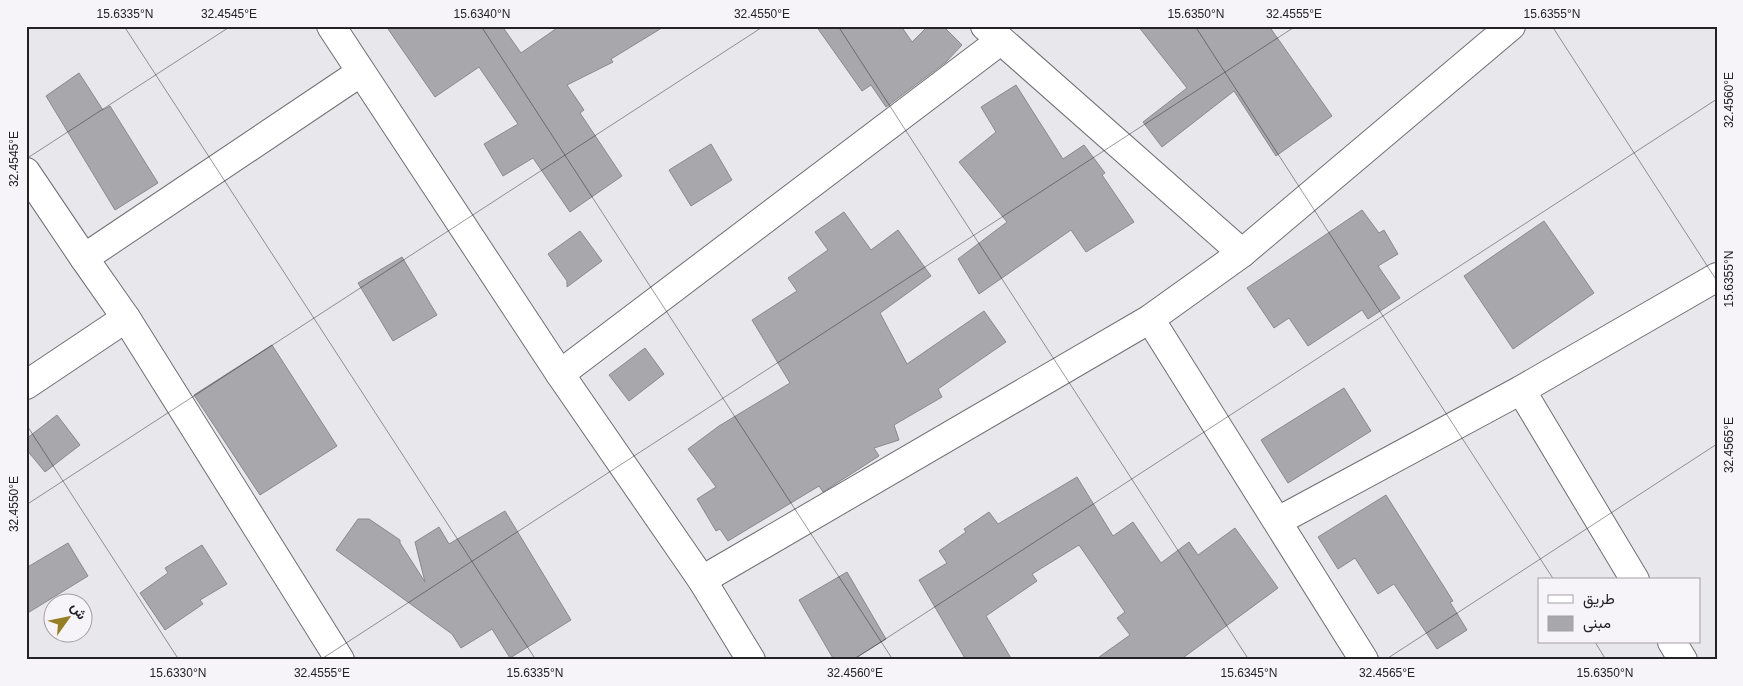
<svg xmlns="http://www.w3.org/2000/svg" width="1743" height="686" font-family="Arial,Vazirmatn,sans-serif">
	<rect width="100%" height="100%" fill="#e8e7eb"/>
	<g fill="#a8a7ab" stroke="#8b898d">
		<polygon points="386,26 502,26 521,53 560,26 665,26 611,59 613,62 567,85 584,110 580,113 622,176 570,212 533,158 503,176 484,144 518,124 479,67 435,97"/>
		<polygon points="816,26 901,26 912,42 928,26 943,26 962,45 946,62 886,107 871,85 862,91"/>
		<polygon points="1138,26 1269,26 1332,116 1276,156 1234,91 1162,147 1143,122 1187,88"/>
		<polygon points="79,73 103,110 110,106 158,183 115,210 46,96"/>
		<polygon points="1016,85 1063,159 1084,145 1105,173 1102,175 1134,222 1086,252 1071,230 979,294 958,259 1007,222 959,162 996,132 981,107"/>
		<polygon points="711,144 732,180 691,206 669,170"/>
		<polygon points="1362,210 1379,233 1384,230 1398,254 1378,266 1400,298 1368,319 1362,310 1308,346 1289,318 1274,328 1247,288"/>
		<polygon points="844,212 871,250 898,230 931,276 880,313 907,364 984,311 1006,342 938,389 942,397 894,425 899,440 874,448 879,456 823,492 819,486 728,541 720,529 716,531 697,499 716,487 688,449 719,426 790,383 752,320 797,291 788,278 828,250 815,232"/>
		<polygon points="1544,221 1594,293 1513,349 1464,276"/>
		<polygon points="580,231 602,261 567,287 567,281 548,254"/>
		<polygon points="402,257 437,315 393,341 358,283"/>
		<polygon points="272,345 337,446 260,495 194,395"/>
		<polygon points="645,348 664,374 629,401 609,375"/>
		<polygon points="1344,388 1371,431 1288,483 1261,440"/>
		<polygon points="57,415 80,445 45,472 26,449 26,439"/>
		<polygon points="1077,477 1113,536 1133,522 1161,563 1189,542 1198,555 1235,528 1278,588 1180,660 1095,660 1130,635 1117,618 1125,612 1079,545 1032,574 1037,581 986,616 1012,660 966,660 919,580 947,563 939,551 966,532 964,529 989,512 998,524"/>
		<polygon points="1386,495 1453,601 1450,602 1467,630 1437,649 1394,584 1378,594 1355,558 1338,569 1318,537"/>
		<polygon points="505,511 571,620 510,658 492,629 461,648 452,634 336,550 358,519 369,519 400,540 400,543 425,582 415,542 439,527 449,544"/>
		<polygon points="68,543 88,576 26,614 26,568"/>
		<polygon points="202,545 227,584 200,600 203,604 165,630 140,593 168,573 165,568"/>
		<polygon points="847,572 886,639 852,660 834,660 799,600"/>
	</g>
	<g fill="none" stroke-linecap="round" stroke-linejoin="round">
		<defs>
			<g id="minor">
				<polyline points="331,26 560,374 702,580 751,660"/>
				<polyline points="985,26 1242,253"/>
				<polyline points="26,172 84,258 126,318 340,660"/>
				<polyline points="84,258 361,72"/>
				<polyline points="1150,319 1364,660"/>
				<polyline points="560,374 1000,41"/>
				<polyline points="26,385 126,318"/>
				<polyline points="1521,390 1635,580"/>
				<polyline points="1278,521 1521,390 1717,277"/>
				<polyline points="702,580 1150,319 1242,253 1511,26"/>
				<polyline points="1672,642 1683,660"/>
			</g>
		</defs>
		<use href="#minor" stroke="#706e72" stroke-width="30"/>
		<use href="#minor" stroke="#fff" stroke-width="28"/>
	</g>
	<path fill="none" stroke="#232224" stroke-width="1" stroke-opacity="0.45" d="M124,26L536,660M481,26L893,660M838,26L1249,660M1195,26L1554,580M1552,26L1717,281M26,159L231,26M26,424L179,660M26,505L764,26M1595,642L1606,660M320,660L1296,26M853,660L1717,99M1385,660L1717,444"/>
	<rect width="1743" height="686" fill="none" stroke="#f6f4f9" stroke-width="55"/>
	<rect x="1538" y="578" width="162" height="65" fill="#f6f4f9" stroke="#a2a0a4"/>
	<rect x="1548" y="595" width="25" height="8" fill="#ffffff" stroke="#a2a0a4"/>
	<text x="1583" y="604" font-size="15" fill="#232224">طريق</text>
	<rect x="1548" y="616" width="25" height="15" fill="#a8a7ab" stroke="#a2a0a4"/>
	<text x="1583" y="628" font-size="15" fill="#232224">مبنى</text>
	<g transform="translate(68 618) rotate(57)"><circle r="24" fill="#f6f4f9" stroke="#a2a0a4"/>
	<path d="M0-4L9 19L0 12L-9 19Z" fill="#967e25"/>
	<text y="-8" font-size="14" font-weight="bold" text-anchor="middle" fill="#232224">ش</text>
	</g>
	<rect x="28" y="28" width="1688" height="630" fill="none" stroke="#232224" stroke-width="2"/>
	<g font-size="12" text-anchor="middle" fill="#232224">
		<text x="125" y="18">15.6335°N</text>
		<text x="229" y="18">32.4545°E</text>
		<text x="482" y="18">15.6340°N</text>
		<text x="762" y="18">32.4550°E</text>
		<text x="1196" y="18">15.6350°N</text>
		<text x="1294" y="18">32.4555°E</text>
		<text x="1552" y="18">15.6355°N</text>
		<text transform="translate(1729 100) rotate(-90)" y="4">32.4560°E</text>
		<text transform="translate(14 159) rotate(-90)" y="4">32.4545°E</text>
		<text transform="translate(1729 279) rotate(-90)" y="4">15.6355°N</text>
		<text transform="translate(1729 445) rotate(-90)" y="4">32.4565°E</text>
		<text transform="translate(14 504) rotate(-90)" y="4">32.4550°E</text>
		<text x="178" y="677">15.6330°N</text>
		<text x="322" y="677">32.4555°E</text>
		<text x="535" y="677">15.6335°N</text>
		<text x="855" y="677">32.4560°E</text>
		<text x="1249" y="677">15.6345°N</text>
		<text x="1387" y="677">32.4565°E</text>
		<text x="1605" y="677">15.6350°N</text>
	</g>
</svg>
